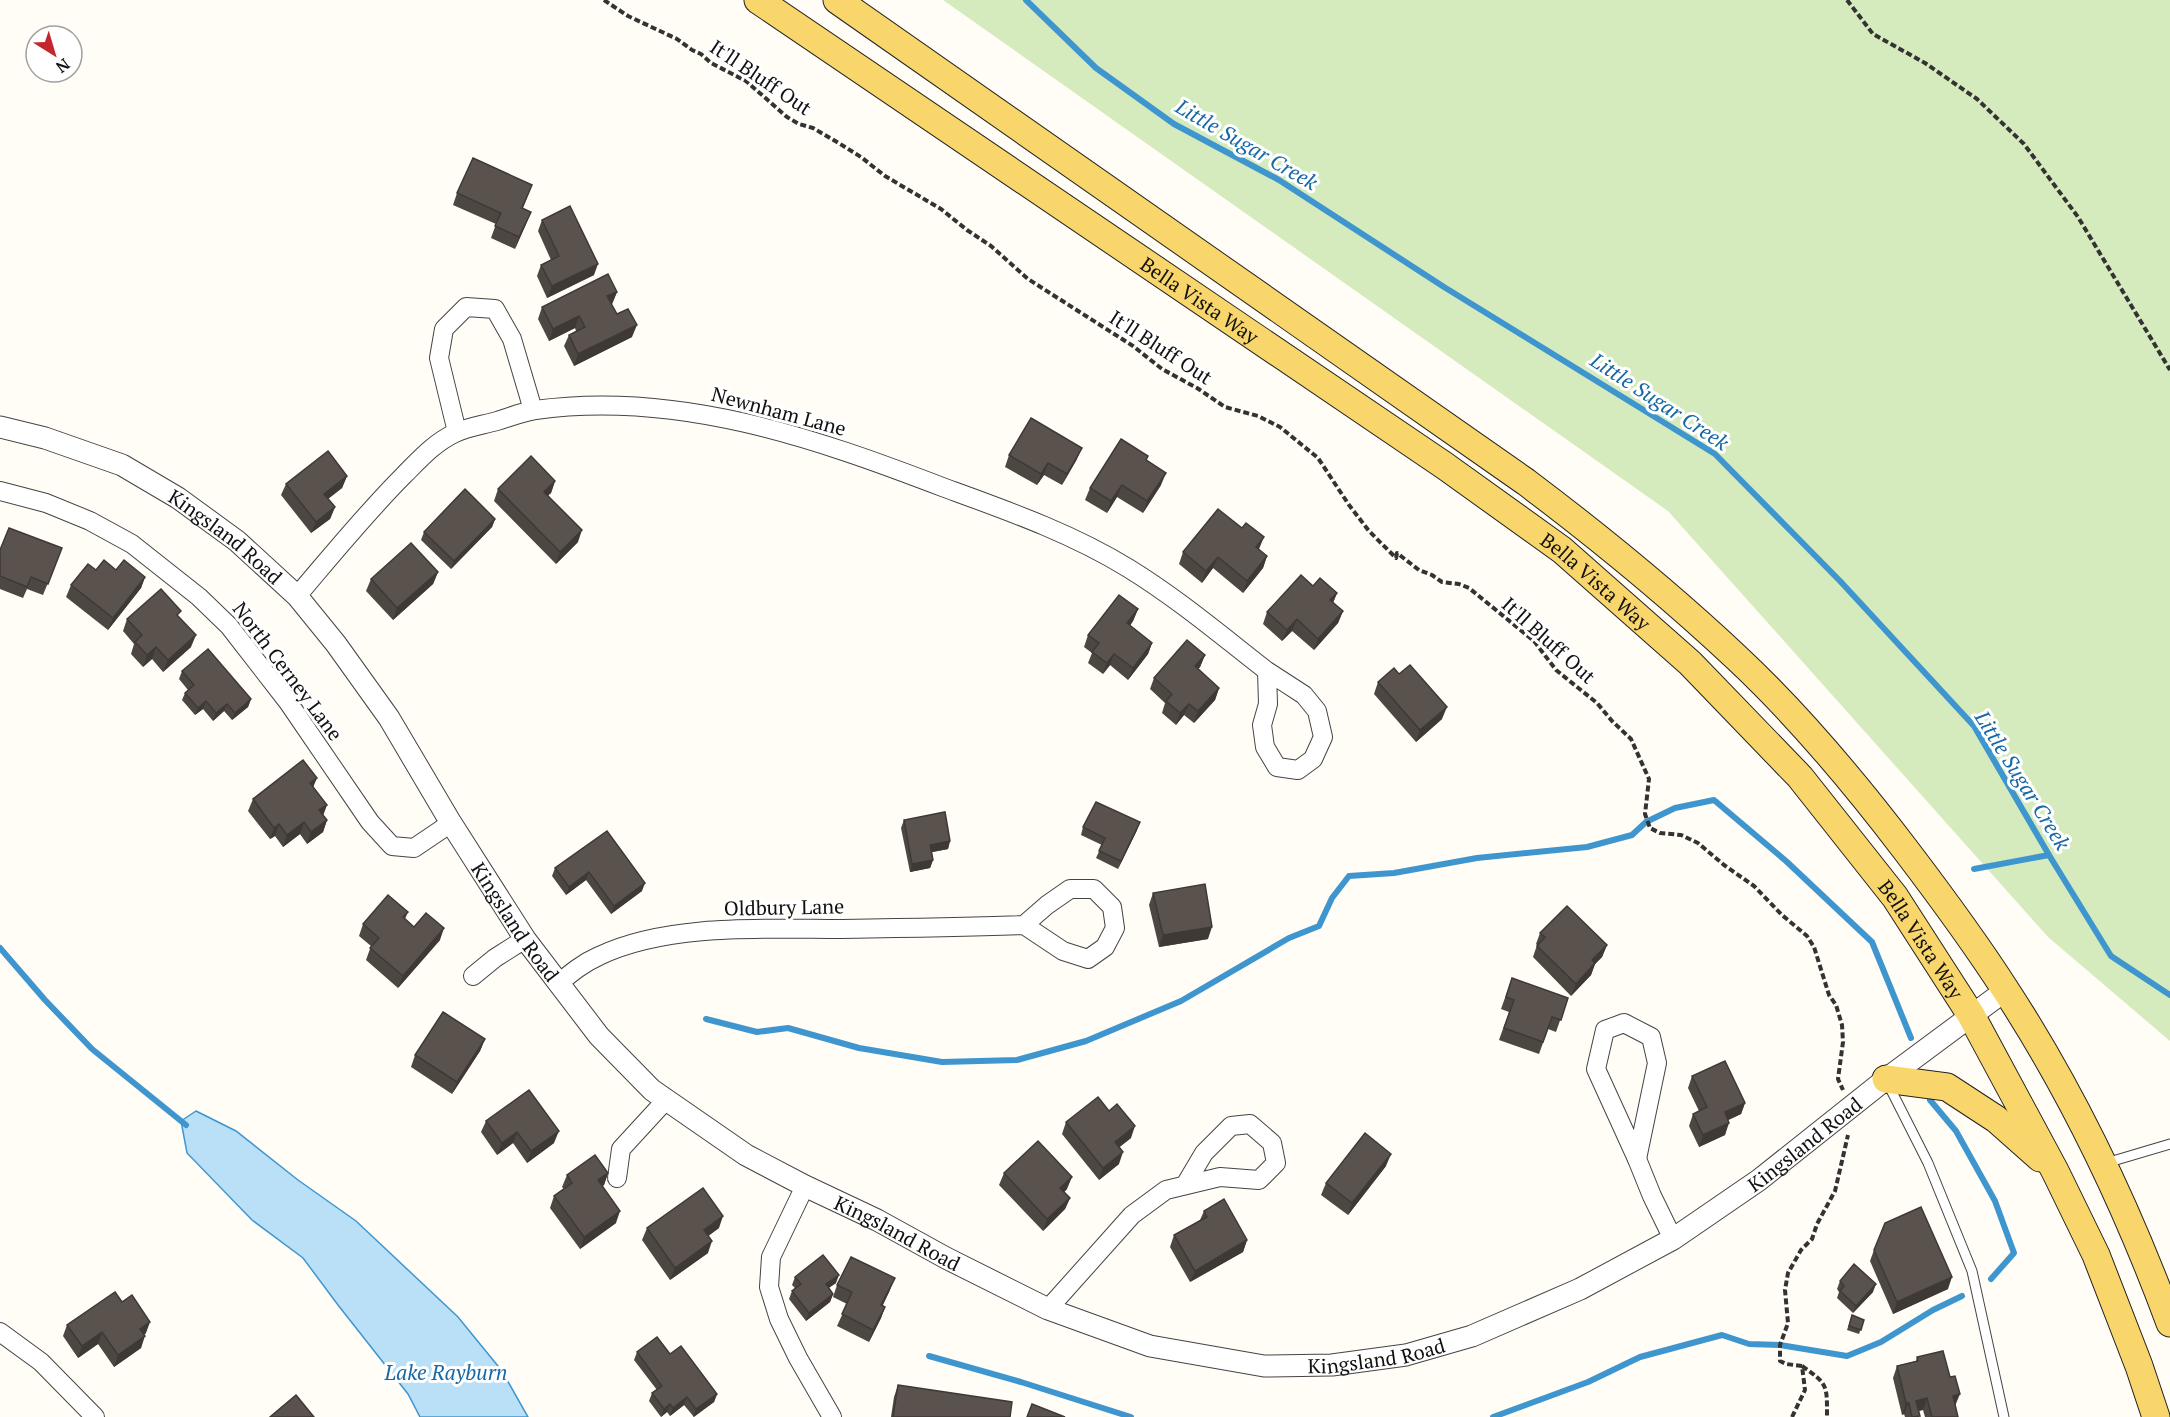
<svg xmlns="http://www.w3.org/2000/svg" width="2170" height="1417" font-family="'PT Serif',serif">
	<rect width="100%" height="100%" fill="#fffdf5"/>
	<polygon fill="#d5ebbd" points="943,0 2170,0 2170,1041 2048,937 1668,511"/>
	<polygon fill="#b9e0f7" stroke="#3f96cf" stroke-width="1.5" points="196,1111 236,1131 298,1180 356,1221 458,1317 502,1371 528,1417 420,1417 408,1394 338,1305 303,1258 252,1220 187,1153 181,1121"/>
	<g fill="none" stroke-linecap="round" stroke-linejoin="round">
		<g stroke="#3f96cf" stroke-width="6">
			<polyline points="1026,0 1096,68 1174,124 1279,180 1444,287 1715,454 1840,581 1974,726 2049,855 2111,956 2170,995"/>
			<polyline points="1974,869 2049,855"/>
			<polyline points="0,948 45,1000 92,1049 186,1125"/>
			<polyline points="706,1019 757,1032 788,1028 859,1048 942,1062 1017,1060 1086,1041 1181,1001 1289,938 1319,926 1332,898 1349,876 1394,873 1477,858 1587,847 1632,835 1646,822 1675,808 1714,800 1786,861 1872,942 1911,1038"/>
			<polyline points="1930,1100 1956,1131 1995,1201 2014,1253 1991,1279"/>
			<polyline points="929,1356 1021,1382 1131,1417"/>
			<polyline points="1493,1417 1588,1382 1640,1357 1722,1335 1749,1344 1780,1345 1847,1356 1881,1342 1933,1310 1962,1296"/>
		</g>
		<defs>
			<g id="service">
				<polyline points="1888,1084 1928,1163 1972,1271 2004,1417"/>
				<polyline points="2106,1163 2170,1144"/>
			</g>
			<g id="minor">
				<polyline points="457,432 439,358 444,329 466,307 495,309 512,339 533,410"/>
				<polyline points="0,491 46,503 90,521 132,544 199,597 229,626 288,702 370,822 392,846 414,848 451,823"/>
				<path d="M297,596C332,555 366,513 404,475C420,459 434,443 455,433C468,427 483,425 497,421C510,417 522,412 535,410C677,390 815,438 945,488C1008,511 1071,533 1128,568C1177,598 1222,636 1267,671L1268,704L1262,725L1265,747L1277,767L1298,770L1313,759L1323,737L1317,711L1304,695L1267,671"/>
				<polyline points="473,976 495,958 525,939"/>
				<path d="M558,984C571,973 583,963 599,956C668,923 766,929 842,929C903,928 963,927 1024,925L1063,951L1088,959L1105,947L1115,928L1112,907L1094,889H1070L1047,905L1024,925"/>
				<polygon points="1624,1023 1651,1037 1657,1063 1637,1159 1596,1069 1605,1030"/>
				<polyline points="1637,1159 1652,1196 1673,1239"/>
				<polyline points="617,1178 621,1149 666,1100"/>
				<polyline points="805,1186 771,1257 769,1287 779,1319 798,1358 832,1417"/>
				<polyline points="1048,1309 1132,1215 1166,1190 1220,1177 1259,1180 1276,1163 1272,1143 1250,1124 1231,1126 1204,1153 1185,1185"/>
				<polyline points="0,1332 41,1362 95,1417"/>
			</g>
			<g id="tertiary">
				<path id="s1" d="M0,427L45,438L122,465L178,498L237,541L297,596L336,644L389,718L451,823L525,939L599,1036L652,1090L746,1155L805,1186L877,1220L946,1258L1048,1309L1150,1346L1264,1366L1332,1365L1406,1355L1472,1336L1580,1289L1673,1239L1759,1180L1886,1079L2006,990"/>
			</g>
			<g id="primary">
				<path id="s2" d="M758,0L1445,466L1562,550L1690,663L1800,777L1895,897L1971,1015L2055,1171L2096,1255L2139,1366L2156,1417"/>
				<path d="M837,0L1526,482C1599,537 1670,595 1737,658C1799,716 1854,782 1905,849C1940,895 1974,941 2005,989C2073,1093 2127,1207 2170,1323"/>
				<polyline points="1886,1079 1947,1087 1996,1119 2040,1158"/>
			</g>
		</defs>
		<use href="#service" stroke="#444" stroke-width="11"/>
		<use href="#minor" stroke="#444" stroke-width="20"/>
		<use href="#tertiary" stroke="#444" stroke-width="23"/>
		<use href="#primary" stroke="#222" stroke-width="29"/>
		<g stroke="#333" stroke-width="4" stroke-dasharray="6 3" stroke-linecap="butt">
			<polyline points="604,0 628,16 677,39 692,50 701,54 711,63 746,81 787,117 799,124 813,128 837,142 861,157 885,176 941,209 967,230 991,246 1028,279 1133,346 1162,369 1197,388 1225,407 1258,416 1280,427 1318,458 1349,505 1369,531 1396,558 1397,553 1419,570 1432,575 1442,582 1459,584 1469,588 1534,641 1556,670 1597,703 1612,721 1631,739 1649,779 1645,814 1650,828 1660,833 1681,835 1698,843 1724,865 1754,886 1782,915 1807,936 1814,947 1829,995 1836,1005 1842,1025 1843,1042 1838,1079 1843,1090"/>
			<polyline points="1847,0 1873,34 1925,63 1977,99 2024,144 2078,217 2170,370"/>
			<polyline points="1802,1366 1786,1364 1780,1361 1780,1345 1788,1323 1785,1290 1788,1273 1801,1250 1812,1239 1817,1224 1835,1191 1848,1135"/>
			<path d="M1802,1366C1828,1384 1827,1385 1827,1417"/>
			<polyline points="1792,1417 1805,1390 1802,1366"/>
		</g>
		<use href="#service" stroke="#fff" stroke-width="9"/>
		<use href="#minor" stroke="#fff" stroke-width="18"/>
		<use href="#tertiary" stroke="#fff" stroke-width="21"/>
		<use href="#primary" stroke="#f9d66b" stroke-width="27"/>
	</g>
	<g fill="#4d4742">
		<polygon points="532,185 523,208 526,224 515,249 491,238 496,224 453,205 457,193"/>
		<polygon points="542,220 594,275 547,298 537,276 541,265 551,260 538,231"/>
		<polygon points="617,292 612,304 611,304 617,314 632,337 574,366 564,346 569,335 576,331 575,328 549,341 538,319 542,307"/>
		<polygon points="1009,455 1077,459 1062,485 1044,475 1037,485 1005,467"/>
		<polygon points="1147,461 1161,485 1143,513 1117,497 1107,513 1085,500 1090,488"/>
		<polygon points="347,476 342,488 328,499 335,507 330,519 311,533 281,495 286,484"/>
		<polygon points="555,481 551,493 548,495 578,542 556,564 494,501 498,489"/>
		<polygon points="495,519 492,527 451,569 421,540 424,532"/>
		<polygon points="62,548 43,595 27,589 23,598 0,589 0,550"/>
		<polygon points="1259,550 1267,556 1263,568 1243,593 1213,568 1202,583 1179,564 1183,552"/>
		<polygon points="96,570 116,570 145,577 141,588 108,630 66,597 71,585"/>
		<polygon points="438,572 433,584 393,620 366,591 371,579"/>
		<polygon points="1313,586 1337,593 1333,603 1343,611 1338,623 1314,650 1292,631 1282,641 1263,624 1267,612"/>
		<polygon points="1138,609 1133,621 1130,626 1152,643 1148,654 1128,680 1110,665 1103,674 1088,663 1092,653 1084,647 1088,635"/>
		<polygon points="178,617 191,647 163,672 152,659 143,667 131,654 134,644 123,631 127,619"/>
		<polygon points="1205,655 1200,667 1198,669 1219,688 1215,700 1194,723 1184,715 1176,725 1162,713 1165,703 1150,689 1154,678"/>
		<polygon points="182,671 251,699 248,707 232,720 224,711 213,721 203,709 195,715 182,700 185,693 188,690 179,679"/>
		<polygon points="1378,682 1442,719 1416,742 1374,694"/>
		<polygon points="313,787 323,815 327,820 323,832 307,844 300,834 283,847 275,836 270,839 248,811 253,799"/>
		<polygon points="904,820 950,841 948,849 932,852 933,860 930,868 910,872 901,828"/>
		<polygon points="1083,827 1137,830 1118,869 1096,858 1102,845 1081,835"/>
		<polygon points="607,831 642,891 611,914 586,880 566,895 552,876 555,868"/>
		<polygon points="1153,893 1208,939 1159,947 1149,905"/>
		<polygon points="408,912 405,919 414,927 440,940 398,988 366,960 371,946 359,936 363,924"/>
		<polygon points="1540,933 1607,945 1602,957 1595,964 1591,975 1571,996 1533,957 1537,945 1536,944"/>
		<polygon points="1512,978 1568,998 1556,1032 1548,1029 1539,1054 1499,1040 1509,1012 1501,1009"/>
		<polygon points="485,1039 480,1051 452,1094 411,1067 415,1055"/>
		<polygon points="1692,1076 1745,1103 1741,1114 1728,1120 1725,1135 1699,1147 1689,1126 1693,1114 1699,1111 1688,1088"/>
		<polygon points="486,1121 554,1143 527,1163 513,1143 497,1155 481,1132"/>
		<polygon points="1066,1122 1131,1138 1119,1147 1119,1164 1099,1180 1062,1134"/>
		<polygon points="1386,1166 1348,1215 1321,1195 1326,1183"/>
		<polygon points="608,1173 604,1185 602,1186 616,1223 580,1249 550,1208 554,1196 564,1189 562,1187 567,1175"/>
		<polygon points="1004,1173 1067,1189 1064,1192 1070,1198 1065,1209 1043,1231 999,1185"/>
		<polygon points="1204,1211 1247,1240 1243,1252 1190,1282 1170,1247 1174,1235 1200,1220"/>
		<polygon points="647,1228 719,1228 708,1236 708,1253 670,1280 642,1240"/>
		<polygon points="1874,1250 1948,1289 1893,1314 1870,1261"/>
		<polygon points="795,1277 836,1283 828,1288 833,1294 830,1302 806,1321 789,1299 792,1291 795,1288 792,1285"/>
		<polygon points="1840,1281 1873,1292 1853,1313 1837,1298 1839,1292 1837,1289"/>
		<polygon points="837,1285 890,1290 883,1305 885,1307 881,1318 869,1342 837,1326 847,1304 833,1297"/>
		<polygon points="1852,1315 1864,1320 1859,1334 1847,1330"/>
		<polygon points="67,1325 146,1333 144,1335 141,1348 114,1367 98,1344 78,1358 63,1336"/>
		<polygon points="637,1352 670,1354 717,1394 714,1402 694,1417 684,1405 670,1416 667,1412 661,1417 649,1401 652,1393 657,1390 634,1360"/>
		<polygon points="1917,1357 1955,1406 1958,1417 1925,1417 1923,1410 1918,1411 1919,1417 1905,1417 1904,1414 1902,1415 1893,1378 1897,1366 1916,1361"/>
		<polygon points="898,1385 1010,1417 891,1417 894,1397"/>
	</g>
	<g fill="#3f3936">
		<polygon points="531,212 526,224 515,249 519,237"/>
		<polygon points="598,264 594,275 547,298 552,286"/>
		<polygon points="617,292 612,304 603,308 607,296"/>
		<polygon points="579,316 575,328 549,341 553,329"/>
		<polygon points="637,325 632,337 574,366 578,354"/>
		<polygon points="1082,448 1077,459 1062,485 1067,474"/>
		<polygon points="1048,463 1044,475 1037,485 1041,474"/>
		<polygon points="1166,473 1161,485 1143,513 1147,501"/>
		<polygon points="347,476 342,488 320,505 324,494"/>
		<polygon points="555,481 551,493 540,503 544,492"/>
		<polygon points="1122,485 1117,497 1107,513 1111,501"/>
		<polygon points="335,507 330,519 311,533 316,522"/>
		<polygon points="495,519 492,527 451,569 454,561"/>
		<polygon points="582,530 578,542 556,564 560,552"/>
		<polygon points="1264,537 1259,549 1252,559 1256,547"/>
		<polygon points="1267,556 1263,568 1243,593 1247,581"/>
		<polygon points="1218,557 1213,568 1202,583 1206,571"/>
		<polygon points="438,572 433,584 393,620 397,608"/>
		<polygon points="145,577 141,588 108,630 113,618"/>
		<polygon points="1337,593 1332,605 1330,600"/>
		<polygon points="1138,609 1133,621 1122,635 1127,623"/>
		<polygon points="1343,611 1338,623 1314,650 1318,639"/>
		<polygon points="1297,619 1292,631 1282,641 1287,630"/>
		<polygon points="196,635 191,647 163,672 168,660"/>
		<polygon points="1152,643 1148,654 1128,680 1133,668"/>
		<polygon points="156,647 152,659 143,667 147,655"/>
		<polygon points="1114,654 1110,665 1103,674 1107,663"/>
		<polygon points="1205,655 1200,667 1190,678 1195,666"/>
		<polygon points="1219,688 1215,700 1194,723 1198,711"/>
		<polygon points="251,699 248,707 232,720 235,713"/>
		<polygon points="206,701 203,709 195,715 198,708"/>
		<polygon points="227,704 224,711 213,721 216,713"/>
		<polygon points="1189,704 1184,715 1176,725 1180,713"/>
		<polygon points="1447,707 1442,719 1416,742 1420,730"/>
		<polygon points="317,778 312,790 310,783"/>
		<polygon points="327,805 323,816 319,810"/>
		<polygon points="327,820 323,832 307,844 311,832"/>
		<polygon points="304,822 300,834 283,847 287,835"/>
		<polygon points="1140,822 1137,830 1118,869 1121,861"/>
		<polygon points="279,824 275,836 270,839 274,828"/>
		<polygon points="950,841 948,849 928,853 930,845"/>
		<polygon points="933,860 930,868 910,872 912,864"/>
		<polygon points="589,872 586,880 566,895 569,887"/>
		<polygon points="645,883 642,891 611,914 614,906"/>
		<polygon points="1212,927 1208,939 1159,947 1163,935"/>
		<polygon points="444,928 440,940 398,988 403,976"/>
		<polygon points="1607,945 1602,957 1595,964 1591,975 1571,996 1576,984 1592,960"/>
		<polygon points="485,1039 480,1051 452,1094 457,1082"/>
		<polygon points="1745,1103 1741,1114 1720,1124 1725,1112"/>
		<polygon points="1729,1123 1725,1135 1699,1147 1703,1135"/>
		<polygon points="1135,1126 1131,1138 1111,1154 1115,1142"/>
		<polygon points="559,1131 554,1143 527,1163 531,1151"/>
		<polygon points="517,1132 513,1143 497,1155 502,1143"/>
		<polygon points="1123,1152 1119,1164 1099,1180 1103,1168"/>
		<polygon points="1391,1154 1386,1166 1348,1215 1352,1203"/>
		<polygon points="608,1173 604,1185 594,1192 598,1180"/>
		<polygon points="1072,1177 1067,1189 1056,1200 1060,1188"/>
		<polygon points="1070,1198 1065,1209 1043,1231 1047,1219"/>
		<polygon points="620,1211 616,1223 580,1249 584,1237"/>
		<polygon points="723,1216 719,1228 700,1242 704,1230"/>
		<polygon points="1247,1240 1243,1252 1190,1282 1195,1271"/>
		<polygon points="712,1241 708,1253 670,1280 675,1268"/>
		<polygon points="839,1275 836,1283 823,1292 826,1284"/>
		<polygon points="1952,1277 1948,1289 1893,1314 1897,1302"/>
		<polygon points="895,1278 890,1290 877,1316 881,1305"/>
		<polygon points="1876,1284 1873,1292 1853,1313 1856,1306"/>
		<polygon points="833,1294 830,1302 806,1321 809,1313"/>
		<polygon points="885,1307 881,1318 869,1342 873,1330"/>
		<polygon points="150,1322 146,1333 135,1340 140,1329"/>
		<polygon points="102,1332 98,1344 78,1358 82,1346"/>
		<polygon points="145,1336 141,1348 114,1367 118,1355"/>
		<polygon points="717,1394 714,1402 693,1417 696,1409"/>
		<polygon points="1960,1394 1955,1406 1953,1396"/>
		<polygon points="687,1397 684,1405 670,1416 673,1408"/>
		<polygon points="1927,1398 1923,1410 1911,1412 1916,1401"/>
		<polygon points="1906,1403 1909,1403 1904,1414 1902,1415"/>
		<polygon points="670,1404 667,1412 661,1417 664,1409"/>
	</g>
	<g fill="#5a524d" stroke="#3f3936" stroke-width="1.5">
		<polygon points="473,158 532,185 522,208 531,212 519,237 495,226 501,213 457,193"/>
		<polygon points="570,206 598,264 552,286 541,265 559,256 542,220"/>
		<polygon points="608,274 617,292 607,296 617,314 628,309 637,325 578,354 569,335 585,327 579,316 553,329 542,307"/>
		<polygon points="1031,418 1082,448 1067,474 1048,463 1041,474 1009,455"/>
		<polygon points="1121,439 1148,456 1146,460 1166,473 1147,501 1122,485 1111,501 1090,488"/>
		<polygon points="328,451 347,476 324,494 335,507 316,522 286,484"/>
		<polygon points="531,456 555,481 544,492 582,530 560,552 498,489"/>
		<polygon points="465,489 495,519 454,561 424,532"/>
		<polygon points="1218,509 1242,528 1246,523 1264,537 1256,547 1267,556 1247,581 1218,557 1206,571 1183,552"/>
		<polygon points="9,528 62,548 48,584 31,577 27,587 0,576 0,550"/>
		<polygon points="411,543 438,572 397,608 371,579"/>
		<polygon points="104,560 116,570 124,560 145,577 113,618 71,585 88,564 96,570"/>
		<polygon points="1301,575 1313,586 1320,578 1337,593 1330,600 1343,611 1318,639 1297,619 1287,630 1267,612"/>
		<polygon points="161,589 181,611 177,615 196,635 168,660 156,647 147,655 135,642 142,635 127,619"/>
		<polygon points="1119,595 1138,609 1127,623 1152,643 1133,668 1114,654 1107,663 1092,652 1099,643 1088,635"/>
		<polygon points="1187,640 1205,655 1195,666 1219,688 1198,711 1189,704 1180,713 1166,701 1172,694 1154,678"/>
		<polygon points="208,649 251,699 235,713 227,704 216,713 206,701 198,708 185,693 194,685 182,671"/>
		<polygon points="1410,665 1447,707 1420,730 1378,682 1394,668 1399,674"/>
		<polygon points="303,760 317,778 310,783 327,805 319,810 327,820 311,832 304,822 287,835 279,824 274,828 253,799"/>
		<polygon points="1096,802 1140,822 1121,861 1099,851 1105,838 1083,827"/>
		<polygon points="945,812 950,841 930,845 933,860 912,864 904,820"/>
		<polygon points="607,831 645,883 614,906 589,872 569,887 555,868"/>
		<polygon points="1205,884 1212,927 1163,935 1153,893"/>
		<polygon points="388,895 408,912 403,917 414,927 426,913 444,928 403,976 370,948 379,938 363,924"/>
		<polygon points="1567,906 1607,945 1592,960 1595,963 1576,984 1537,946 1545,937 1540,933"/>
		<polygon points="1512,978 1568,998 1561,1020 1552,1017 1543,1042 1504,1028 1514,1000 1506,997"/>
		<polygon points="443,1012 485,1039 457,1082 415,1055"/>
		<polygon points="1725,1061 1745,1103 1725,1112 1729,1123 1703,1135 1693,1114 1707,1107 1692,1076"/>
		<polygon points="529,1090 559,1131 531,1151 517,1132 502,1143 486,1121"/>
		<polygon points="1098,1097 1109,1111 1117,1104 1135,1126 1115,1142 1123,1152 1103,1168 1066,1122"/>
		<polygon points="1365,1133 1391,1154 1352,1203 1326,1183"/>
		<polygon points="1038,1141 1072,1177 1060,1188 1070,1198 1047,1219 1004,1173"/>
		<polygon points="595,1155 608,1173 598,1180 620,1211 584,1237 554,1196 572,1183 567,1175"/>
		<polygon points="703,1188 723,1216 704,1230 712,1241 675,1268 647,1228"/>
		<polygon points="1224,1199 1247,1240 1195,1271 1174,1235 1207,1217 1204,1211"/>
		<polygon points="1921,1207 1952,1277 1897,1302 1874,1250 1885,1223"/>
		<polygon points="823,1255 839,1275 826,1284 833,1294 809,1313 792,1291 801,1284 795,1277"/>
		<polygon points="851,1257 895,1278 881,1305 885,1307 873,1330 842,1314 852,1292 837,1285"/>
		<polygon points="1854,1264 1876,1284 1856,1306 1840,1291 1844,1286 1840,1281"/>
		<polygon points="115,1292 122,1302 132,1295 150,1322 140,1329 145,1336 118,1355 102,1332 82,1346 67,1325"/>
		<polygon points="1852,1315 1864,1320 1861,1330 1849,1326"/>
		<polygon points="657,1337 670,1354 681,1346 717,1394 696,1409 687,1397 673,1408 670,1404 664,1409 652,1393 662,1386 637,1352"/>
		<polygon points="1943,1351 1950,1377 1955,1376 1960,1394 1953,1396 1958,1417 1932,1417 1927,1398 1916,1401 1920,1416 1912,1417 1909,1403 1906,1403 1897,1366 1918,1361 1917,1357"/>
		<polygon points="898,1385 1012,1402 1010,1417 893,1417"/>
		<polygon points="296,1395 314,1417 270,1417"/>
		<polygon points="1032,1404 1065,1417 1027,1417"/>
	</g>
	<g text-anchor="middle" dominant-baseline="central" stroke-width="6" stroke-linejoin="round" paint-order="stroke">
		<g font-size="20" fill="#111" stroke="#fff">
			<text transform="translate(761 77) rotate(34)">It'll Bluff Out</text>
			<text stroke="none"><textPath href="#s2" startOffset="534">Bella Vista Way</textPath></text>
			<text transform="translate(1161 347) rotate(33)">It'll Bluff Out</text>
			<text transform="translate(779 411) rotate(15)">Newnham Lane</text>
			<text stroke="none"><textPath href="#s1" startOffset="254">Kingsland Road</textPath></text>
			<text stroke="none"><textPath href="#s2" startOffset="1020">Bella Vista Way</textPath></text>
			<text transform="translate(1549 640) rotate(42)">It'll Bluff Out</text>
			<text transform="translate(288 671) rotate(53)">North Cerney Lane</text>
			<text transform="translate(784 907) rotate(-1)">Oldbury Lane</text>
			<text stroke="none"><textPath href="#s1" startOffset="740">Kingsland Road</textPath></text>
			<text stroke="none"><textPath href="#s2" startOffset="1506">Bella Vista Way</textPath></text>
			<text stroke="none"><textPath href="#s1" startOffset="2232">Kingsland Road</textPath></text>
			<text stroke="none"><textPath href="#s1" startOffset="1242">Kingsland Road</textPath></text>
			<text stroke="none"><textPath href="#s1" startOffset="1748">Kingsland Road</textPath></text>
		</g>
		<g font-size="21" font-style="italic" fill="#1768a6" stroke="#fff">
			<text transform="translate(1247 144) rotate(30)">Little Sugar Creek</text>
			<text transform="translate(1660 401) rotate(33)">Little Sugar Creek</text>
			<text transform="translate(2023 780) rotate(58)">Little Sugar Creek</text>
			<text x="446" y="1372">Lake Rayburn</text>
		</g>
	</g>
	<g transform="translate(54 54) rotate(143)"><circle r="28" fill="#ffffff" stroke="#a0a0a0" stroke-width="1.5"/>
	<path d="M0-4.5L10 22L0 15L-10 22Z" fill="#c4262e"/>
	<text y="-9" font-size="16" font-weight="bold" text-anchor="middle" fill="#111111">N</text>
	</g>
</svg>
